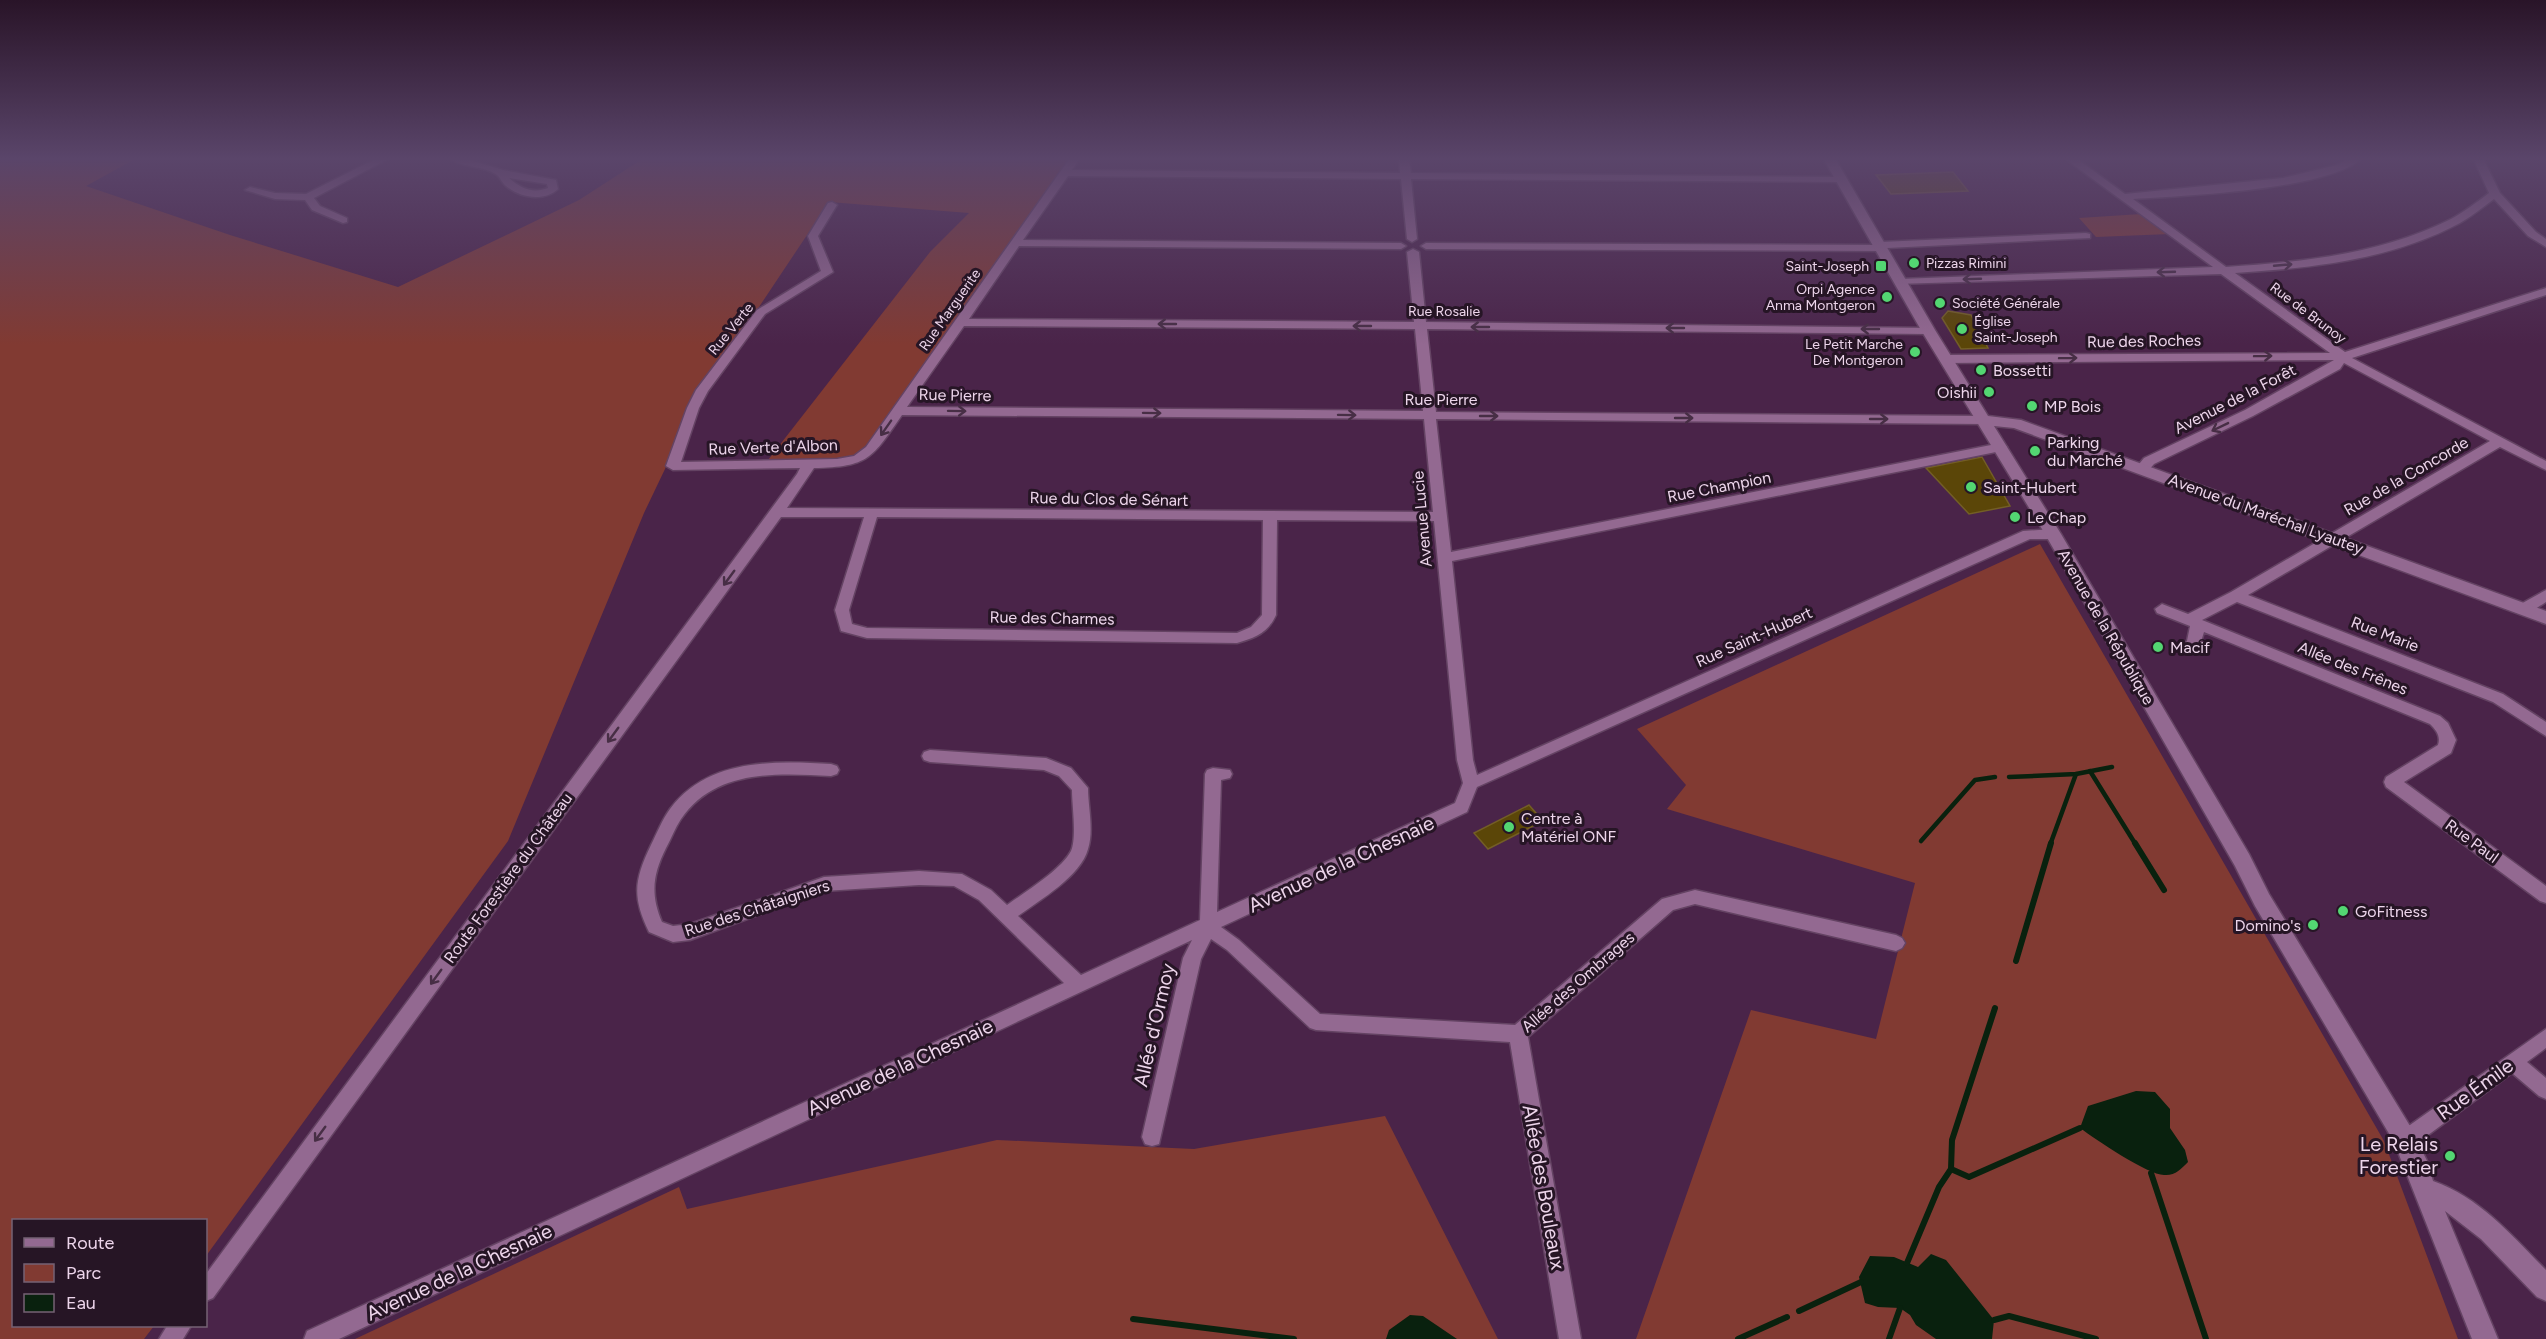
<svg xmlns="http://www.w3.org/2000/svg" width="2546" height="1339" font-family="Figtree,sans-serif">
	<rect width="100%" height="100%" fill="#4a2449"/>
	<g fill="#813a32">
		<polygon points="0,158 137,158 86,186 230,235 398,287 579,200 644,158 1071,158 862,453 845,460 768,460 930,252 969,213 829,202 741,334 702,381 689,405 665,469 644,513 508,841 206,1256 206,1220 14,1220 14,1326 154,1326 144,1339 0,1339"/>
		<polygon points="2141,214 2170,234 2096,237 2079,218"/>
		<polygon points="2040,544 2384,1141 2458,1339 1636,1339 1751,1010 1876,1039 1915,883 1667,809 1686,785 1637,729"/>
		<polygon points="1385,1116 1498,1339 355,1339 679,1187 687,1209 997,1140 1194,1149"/>
	</g>
	<g fill="#09210e">
		<path d="M2136,1091L2155,1092L2170,1109V1128L2185,1150L2188,1162C2181,1169 2175,1176 2164,1175C2148,1175 2095,1139 2080,1128L2088,1106Z"/>
		<polygon points="1931,1254 1946,1260 1994,1320 1992,1339 1936,1339 1916,1325 1910,1315 1900,1308 1878,1307 1865,1303 1859,1277 1870,1256 1894,1257 1918,1267"/>
		<polygon points="1410,1315 1423,1316 1457,1339 1386,1339 1389,1330"/>
	</g>
	<g fill="none" stroke-linecap="round" stroke-linejoin="round">
		<g stroke="#09210e" stroke-width="4.5">
			<polyline points="2090,771 2136,845"/>
			<polyline points="2009,777 2076,774 2112,767"/>
			<polyline points="1921,841 1975,780 1995,777"/>
			<polyline points="2050,845 2076,774"/>
		</g>
		<g stroke="#09210e" stroke-width="6">
			<polyline points="2135,843 2164,890"/>
			<polyline points="2016,961 2051,843"/>
			<polyline points="1951,1169 1969,1177 2080,1128"/>
			<polyline points="2151,1173 2206,1339"/>
			<polyline points="1907,1263 1939,1187 1951,1169 1952,1140 1995,1008"/>
			<polyline points="1799,1311 1861,1282"/>
			<polyline points="1133,1319 1294,1339"/>
			<polyline points="1994,1320 2009,1316 2096,1339"/>
			<polyline points="1738,1339 1787,1317"/>
			<polyline points="1889,1339 1900,1308"/>
		</g>
	</g>
	<g fill="#5b4608" stroke="#735e26" stroke-width="1.5">
		<polygon points="1953,172 1968,191 1891,194 1876,175"/>
		<polygon points="1948,311 1971,315 1988,348 1961,349 1942,318"/>
		<polygon points="1982,457 2010,506 1969,514 1926,468"/>
		<polygon points="1529,805 1543,821 1488,849 1474,833"/>
	</g>
	<g fill="none" stroke-linecap="round" stroke-linejoin="round">
		<defs>
			<g id="street">
				<polygon points="377,158 390,158 314,198 320,206 347,218 347,222 343,223 312,210 305,200 275,199 245,190 250,187 275,193 306,194"/>
				<path d="M448,158H463L503,170L556,180L558,189C544,202 520,198 506,186C502,183 500,177 497,175C483,165 461,168 448,158ZM509,178L547,184L548,188C533,194 520,188 509,178Z"/>
				<path d="M1070,158H1080L1072,170L1400,173L1399,158H1409L1411,173L1845,177L1846,179L1841,182L1411,179L1417,239L1412,242L1407,239L1401,179L1068,176L1023,240L1401,243L1406,246L1401,249L1019,246L969,319L1414,322L1407,252L1413,249L1419,252L1426,322L1932,328L1934,330L1928,334L1427,329L1436,412L1983,416L1989,420L1983,424L1436,419L1451,552L2001,443L2007,447L2001,451L1452,561L1473,760L1477,775L2023,531L2053,529L2060,534L2053,539H2030L1477,787L1467,812L1221,927L1239,940L1320,1014L1515,1025L1662,899L1695,890L1896,935L1902,938L1905,943L1902,948L1896,951L1695,904L1673,910L1528,1037L1581,1339H1559L1510,1042L1316,1030L1310,1028L1227,950L1211,939L1201,959L1159,1144L1152,1146L1145,1144L1142,1137L1183,958L1192,940L339,1339H304L307,1331L1064,983L979,900L954,886L919,885L824,891L690,940L673,942L649,932C632,897 634,880 651,845C657,833 662,820 670,809C708,758 774,761 831,764L837,766L839,770L837,774L831,776C777,773 715,769 681,819C675,828 671,839 666,848C653,874 650,894 662,922L673,926L690,924L824,877L919,871L962,874L991,890L1007,905C1025,892 1061,870 1071,851C1077,837 1072,806 1072,790L1059,776L1044,770L930,762L924,760L922,756L924,752L930,750L1046,758L1071,768L1088,788C1088,807 1094,830 1088,849C1081,876 1040,900 1018,916L1081,975L1200,920L1205,774L1207,770L1213,768L1230,770L1232,774L1230,778L1221,780L1217,912L1455,803L1463,783L1457,760L1434,521L1277,520L1276,615C1268,633 1255,638 1237,643L867,638L841,631L835,610L864,517H781L213,1298L206,1301V1274L797,474L800,468L673,470L666,466L687,408L696,390L757,310L821,271L808,236L828,203L832,202L837,205L818,236L833,272L765,314L708,391L699,408L681,462L837,459L854,456L866,447ZM964,326L1415,329L1423,411L907,407ZM902,415L1424,419L1433,512L787,508L814,468C869,467 872,458 902,415ZM877,517L1263,520L1262,615L1251,627L1237,633L867,628L852,624L849,610Z"/>
				<path d="M2064,158H2076L2125,194L2283,178L2337,165L2350,158H2362C2330,190 2182,196 2133,199L2226,267C2303,262 2381,254 2451,219C2464,212 2477,202 2489,193L2473,158H2483L2500,193L2536,232L2546,239V247L2528,236L2494,199C2483,207 2472,216 2460,223C2391,260 2311,268 2235,273L2345,352L2546,288V295L2352,358L2546,461V470L2500,447L2248,595L2503,694L2546,722V736L2493,702L2237,602L2202,620L2440,716L2448,723L2456,740L2451,753L2404,782L2546,886V903L2540,901L2386,787L2384,782L2386,777L2438,745C2441,736 2436,730 2430,724L2204,632L2199,648L2188,652L2183,651L2181,647L2187,641L2190,626L2157,613L2155,609L2162,604L2188,614L2231,592L2490,441L2344,363L2340,369L2253,416L2154,464L2147,472L2142,473L2135,469L2144,458L2245,410L2334,360L1946,363L1940,359L1946,355L2330,353L2221,274L1896,284V280L1900,279L2213,267Z"/>
				<polygon points="2086,233 2090,234 2090,238 1887,248 1882,251 1426,249 1421,246 1426,243 1875,245 1880,242"/>
				<polygon points="2546,590 2546,602 2529,613 2519,613 2517,609 2519,605"/>
				<polygon points="2546,1029 2546,1048 2527,1062 2546,1078 2546,1099 2539,1096 2512,1073 2420,1141 2413,1143 2395,1141 2392,1134 2395,1127 2410,1125"/>
				<polygon points="167,1326 191,1326 183,1339 159,1339"/>
			</g>
			<path id="secondary" d="M1823,158H1835L1935,330L1988,416L2021,420L2546,611V624L2014,428L1994,426L2061,534L2249,854L2269,894L2410,1126L2428,1163L2433,1181C2481,1198 2512,1236 2546,1270V1301L2537,1297L2481,1239L2445,1211L2498,1339H2472L2394,1142L2255,906L2235,866L2045,534L1921,330Z"/>
		</defs>
		<use href="#street" stroke="#644363" stroke-width="3"/>
		<use href="#secondary" stroke="#644363" stroke-width="3"/>
		<use href="#street" fill="#936991" fill-rule="evenodd"/>
		<use href="#secondary" fill="#936991" fill-rule="evenodd"/>
	</g>
	<defs><path id="oneway-shaft" d="M-6 0H5M1.5-3L5.5 0L1.5 3" fill="none" stroke-width="1.6" stroke-linecap="round" stroke-linejoin="round" transform="scale(1.5)"/></defs>
	<g stroke="#472e45">
		<use href="#oneway-shaft" transform="translate(2283 265) rotate(-5)"/>
		<use href="#oneway-shaft" transform="translate(2166 272) rotate(178)"/>
		<use href="#oneway-shaft" transform="translate(1972 279) rotate(178)"/>
		<use href="#oneway-shaft" transform="translate(1167 324) rotate(-180)"/>
		<use href="#oneway-shaft" transform="translate(1362 326) rotate(-180)"/>
		<use href="#oneway-shaft" transform="translate(1480 327) rotate(-180)"/>
		<use href="#oneway-shaft" transform="translate(1675 328) rotate(-180)"/>
		<use href="#oneway-shaft" transform="translate(1870 329) rotate(-180)"/>
		<use href="#oneway-shaft" transform="translate(2263 356) rotate(-1)"/>
		<use href="#oneway-shaft" transform="translate(2068 358) rotate(-1)"/>
		<use href="#oneway-shaft" transform="translate(957 411) rotate(1)"/>
		<use href="#oneway-shaft" transform="translate(1152 413) rotate(1)"/>
		<use href="#oneway-shaft" transform="translate(1347 415) rotate(1)"/>
		<use href="#oneway-shaft" transform="translate(1489 416)"/>
		<use href="#oneway-shaft" transform="translate(1684 418)"/>
		<use href="#oneway-shaft" transform="translate(1879 419)"/>
		<use href="#oneway-shaft" transform="translate(2220 427) rotate(154)"/>
		<use href="#oneway-shaft" transform="translate(886 428) rotate(125)"/>
		<use href="#oneway-shaft" transform="translate(729 578) rotate(126)"/>
		<use href="#oneway-shaft" transform="translate(613 735) rotate(126)"/>
		<use href="#oneway-shaft" transform="translate(436 977) rotate(126)"/>
		<use href="#oneway-shaft" transform="translate(320 1134) rotate(126)"/>
	</g>
	<linearGradient id="sky" x2="0" y2="1"><stop stop-color="#291428"/><stop offset="0.46" stop-color="#5a456a"/><stop offset="1" stop-color="#5a456a" stop-opacity="0"/></linearGradient>
	<rect width="2546" height="345" fill="url(#sky)"/>
	<g fill="#53d672" stroke="#261525" stroke-width="2">
		<circle cx="1914" cy="263" r="6"/>
		<rect x="1875" y="260" width="12" height="12" rx="3"/>
		<circle cx="1887" cy="297" r="6"/>
		<circle cx="1940" cy="303" r="6"/>
		<circle cx="1962" cy="329" r="6"/>
		<circle cx="1915" cy="352" r="6"/>
		<circle cx="1981" cy="370" r="6"/>
		<circle cx="1989" cy="392" r="6"/>
		<circle cx="2032" cy="406" r="6"/>
		<circle cx="2035" cy="451" r="6"/>
		<circle cx="1971" cy="487" r="6"/>
		<circle cx="2015" cy="517" r="6"/>
		<circle cx="2158" cy="647" r="6"/>
		<circle cx="1509" cy="827" r="6"/>
		<circle cx="2343" cy="911" r="6"/>
		<circle cx="2313" cy="925" r="6"/>
		<circle cx="2450" cy="1156" r="6"/>
	</g>
	<g text-anchor="middle" dominant-baseline="central" stroke-width="6" stroke-linejoin="round" paint-order="stroke">
		<g font-size="14" fill="#edd5eb" stroke="#261525" text-anchor="start">
			<text x="1926" y="263">Pizzas Rimini</text>
			<text x="1869" y="266" text-anchor="end">Saint-Joseph</text>
			<text x="1875" y="289" text-anchor="end">Orpi Agence<tspan x="1875" dy="16">Anma Montgeron</tspan></text>
			<text x="1952" y="303">Société Générale</text>
			<text x="1974" y="321">Église<tspan x="1974" dy="16">Saint-Joseph</tspan></text>
			<text x="1903" y="344" text-anchor="end">Le Petit Marche<tspan x="1903" dy="16">De Montgeron</tspan></text>
		</g>
		<g font-size="14" fill="#edd5eb" stroke="#261525">
			<text transform="translate(950 310) rotate(-55)">Rue Marguerite</text>
			<text x="1444" y="311">Rue Rosalie</text>
			<text transform="translate(2308 313) rotate(37)">Rue de Brunoy</text>
			<text transform="translate(731 329) rotate(-51)">Rue Verte</text>
		</g>
		<g font-size="16" fill="#edd5eb" stroke="#261525">
			<text transform="translate(2144 341) rotate(-1)">Rue des Roches</text>
			<text transform="translate(955 395) rotate(1)">Rue Pierre</text>
			<text x="1441" y="399">Rue Pierre</text>
			<text transform="translate(2235 399) rotate(-27)">Avenue de la Forêt</text>
			<text transform="translate(773 447) rotate(-2)">Rue Verte d'Albon</text>
			<text transform="translate(2406 476) rotate(-30)">Rue de la Concorde</text>
			<text transform="translate(1719 487) rotate(-11)">Rue Champion</text>
			<text transform="translate(1109 499) rotate(1)">Rue du Clos de Sénart</text>
			<text transform="translate(2266 514) rotate(20)">Avenue du Maréchal Lyautey</text>
			<text transform="translate(1422 519) rotate(-95)">Avenue Lucie</text>
			<text transform="translate(1052 618) rotate(1)">Rue des Charmes</text>
			<text transform="translate(2106 627) rotate(60)">Avenue de la République</text>
			<text transform="translate(2385 634) rotate(21)">Rue Marie</text>
			<text transform="translate(1754 637) rotate(-24)">Rue Saint-Hubert</text>
			<text transform="translate(2353 668) rotate(22)">Allée des Frênes</text>
			<text transform="translate(2472 841) rotate(36)">Rue Paul</text>
			<text transform="translate(508 878) rotate(-54)">Route Forestière du Château</text>
			<text transform="translate(757 908) rotate(-18)">Rue des Châtaigniers</text>
			<text transform="translate(1578 982) rotate(-41)">Allée des Ombrages</text>
		</g>
		<g font-size="16" fill="#edd5eb" stroke="#261525" text-anchor="start">
			<text x="1993" y="370">Bossetti</text>
			<text x="1977" y="392" text-anchor="end">Oishii</text>
			<text x="2044" y="406">MP Bois</text>
			<text x="2047" y="442">Parking<tspan x="2047" dy="18">du Marché</tspan></text>
			<text x="1983" y="487">Saint-Hubert</text>
			<text x="2027" y="517">Le Chap</text>
			<text x="2170" y="647">Macif</text>
			<text x="1521" y="818">Centre à<tspan x="1521" dy="18">Matériel ONF</tspan></text>
			<text x="2355" y="911">GoFitness</text>
			<text x="2301" y="925" text-anchor="end">Domino's</text>
		</g>
		<g font-size="20" fill="#edd5eb" stroke="#261525">
			<text transform="translate(1341 864) rotate(-25)">Avenue de la Chesnaie</text>
			<text transform="translate(1154 1025) rotate(-77)">Allée d'Ormoy</text>
			<text transform="translate(900 1067) rotate(-25)">Avenue de la Chesnaie</text>
			<text transform="translate(2475 1089) rotate(-36)">Rue Émile</text>
			<text transform="translate(1544 1187) rotate(80)">Allée des Bouleaux</text>
			<text transform="translate(459 1272) rotate(-25)">Avenue de la Chesnaie</text>
		</g>
		<g font-size="20" fill="#edd5eb" stroke="#261525" text-anchor="end">
			<text x="2438" y="1144">Le Relais<tspan x="2438" dy="23">Forestier</tspan></text>
		</g>
	</g>
	<rect x="12" y="1219" width="195" height="108" fill="#261525" stroke="#766274" stroke-width="1.5"/>
	<rect x="24" y="1238" width="30" height="9" fill="#936991" stroke="#766274" stroke-width="1.5"/>
	<text x="66" y="1249" font-size="18" fill="#edd5eb">Route</text>
	<rect x="24" y="1264" width="30" height="18" fill="#813a32" stroke="#766274" stroke-width="1.5"/>
	<text x="66" y="1279" font-size="18" fill="#edd5eb">Parc</text>
	<rect x="24" y="1294" width="30" height="18" fill="#09210e" stroke="#766274" stroke-width="1.5"/>
	<text x="66" y="1309" font-size="18" fill="#edd5eb">Eau</text>
</svg>
